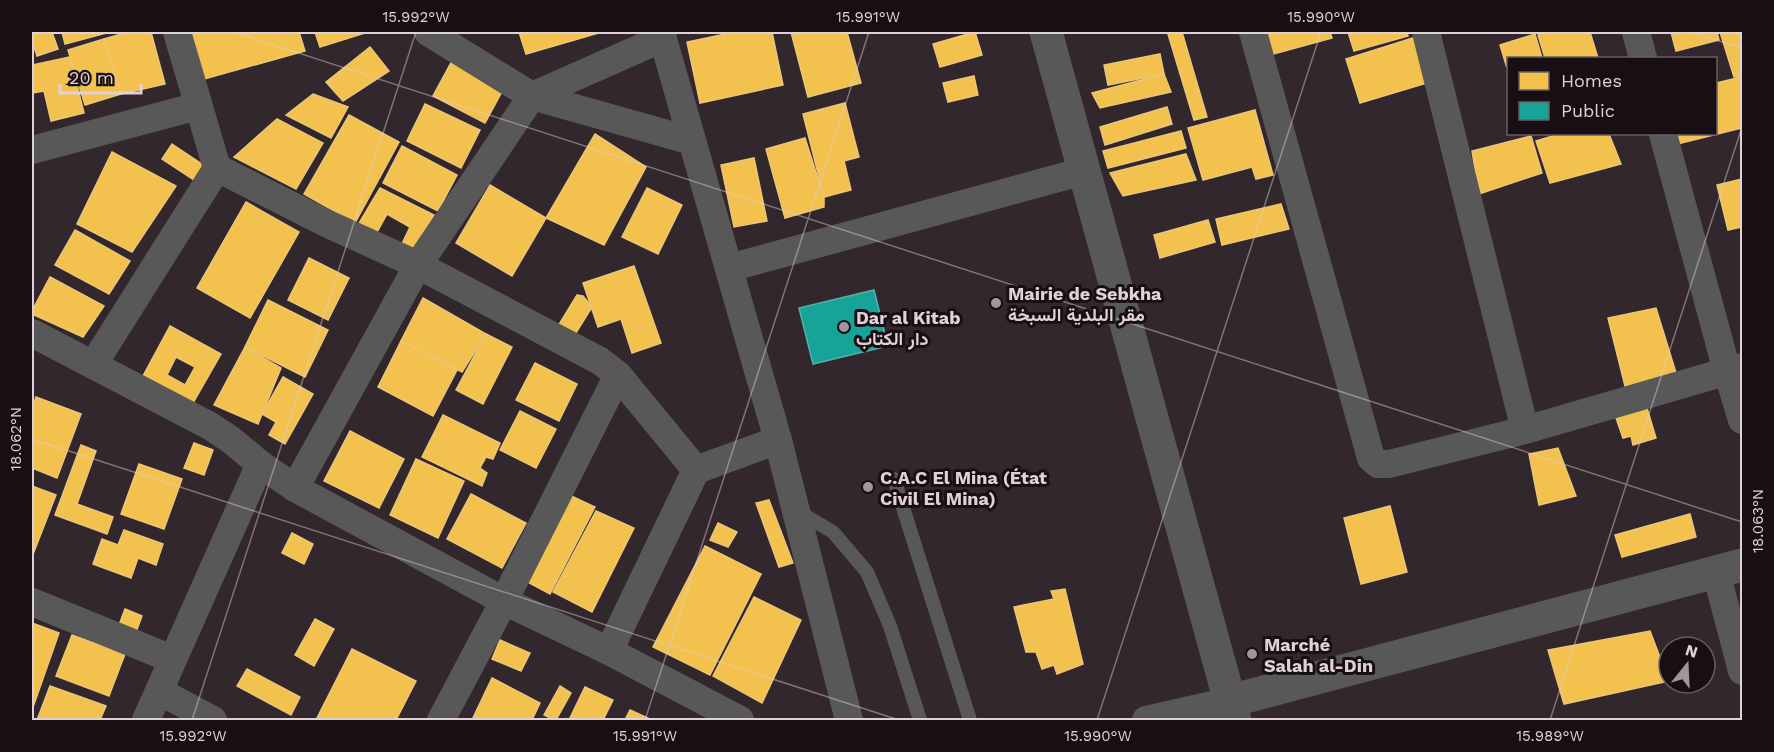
<svg xmlns="http://www.w3.org/2000/svg" width="1774" height="752" font-family="'Work Sans',Vazirmatn,sans-serif">
	<rect width="100%" height="100%" fill="#32272d"/>
	<g fill="#f2c14e" stroke="#ecc677" stroke-width="1.5" fill-rule="evenodd">
		<polygon points="32,32 52,32 58,49 37,56 32,41"/>
		<polygon points="62,32 110,32 65,44"/>
		<polygon points="128,32 151,32 165,84 121,94 104,39"/>
		<polygon points="191,32 299,32 305,51 204,79"/>
		<polygon points="315,32 368,32 320,47"/>
		<polygon points="519,32 602,32 526,54"/>
		<polygon points="735,32 772,32 783,85 700,103 687,42"/>
		<polygon points="791,32 847,32 861,83 808,97"/>
		<polygon points="975,32 982,55 940,67 933,44"/>
		<polygon points="1176,32 1182,32 1207,117 1194,120 1168,34"/>
		<polygon points="1270,32 1330,32 1332,38 1266,56 1259,34"/>
		<polygon points="1348,32 1407,32 1408,36 1354,51"/>
		<polygon points="1548,32 1590,32 1598,58 1545,58 1538,35"/>
		<polygon points="1671,32 1717,32 1719,40 1676,51"/>
		<polygon points="1720,32 1742,32 1742,77 1734,77"/>
		<polygon points="1535,34 1542,58 1508,58 1507,68 1500,45"/>
		<polygon points="1416,37 1430,82 1360,103 1346,59"/>
		<polygon points="104,39 121,94 85,105 68,50"/>
		<polygon points="370,47 389,71 343,101 326,82"/>
		<polygon points="1160,54 1164,74 1108,85 1104,65"/>
		<polygon points="70,57 84,113 51,121 44,91 32,93 32,65"/>
		<polygon points="453,59 505,86 485,123 433,96"/>
		<polygon points="1164,74 1171,92 1100,108 1092,93"/>
		<polygon points="974,76 978,95 948,102 943,83"/>
		<polygon points="1741,77 1742,84 1742,128 1677,144 1675,134 1716,134 1716,83"/>
		<polygon points="313,94 348,107 331,138 286,115"/>
		<polygon points="845,103 859,157 844,161 851,190 824,197 803,114"/>
		<polygon points="425,104 480,130 461,168 407,141"/>
		<polygon points="1167,107 1172,124 1105,145 1100,127"/>
		<polygon points="1255,110 1273,175 1256,179 1252,167 1203,180 1188,128"/>
		<polygon points="349,115 399,142 355,223 304,194"/>
		<polygon points="277,119 323,143 296,189 234,157"/>
		<polygon points="1181,131 1186,148 1108,168 1103,151"/>
		<polygon points="595,134 646,167 604,245 546,218"/>
		<polygon points="1559,134 1609,134 1621,164 1550,183 1536,141"/>
		<polygon points="1531,136 1542,173 1479,194 1472,151"/>
		<polygon points="805,138 824,197 824,207 785,218 766,149"/>
		<polygon points="172,144 202,164 210,161 197,182 162,159"/>
		<polygon points="402,146 457,175 438,211 383,183"/>
		<polygon points="112,152 176,186 132,252 77,224"/>
		<polygon points="1186,154 1196,180 1123,196 1110,173"/>
		<polygon points="754,158 767,221 734,227 721,165"/>
		<polygon points="1742,179 1742,227 1728,230 1717,185"/>
		<polygon points="490,185 546,218 512,276 456,243"/>
		<polygon points="380,188 434,215 411,255 400,248 410,227 387,214 376,234 358,225"/>
		<polygon points="647,188 682,205 658,254 622,237"/>
		<polygon points="246,202 299,232 250,318 197,288"/>
		<polygon points="1281,204 1289,229 1222,245 1216,219"/>
		<polygon points="1208,220 1215,242 1160,258 1154,235"/>
		<polygon points="75,230 130,261 109,294 55,265"/>
		<polygon points="309,258 349,278 328,320 288,300"/>
		<polygon points="634,266 661,343 632,353 621,319 598,327 583,283"/>
		<polygon points="50,277 104,306 83,337 32,314 32,311"/>
		<polygon points="577,295 583,296 592,307 571,341 555,331"/>
		<polygon points="423,298 486,334 462,372 401,341"/>
		<polygon points="268,300 328,330 305,377 245,347"/>
		<polygon points="1656,308 1677,376 1626,390 1608,318"/>
		<path d="M170,326L221,354L193,403L143,376ZM176,357L195,367L185,385L167,375Z"/>
		<polygon points="486,334 512,347 483,404 456,390"/>
		<polygon points="401,341 457,370 433,416 378,387"/>
		<polygon points="245,347 281,368 258,424 214,405"/>
		<polygon points="535,363 577,384 559,421 516,400"/>
		<polygon points="283,377 313,394 285,444 269,435 276,422 262,414"/>
		<polygon points="36,397 81,414 57,478 32,468 32,409"/>
		<polygon points="1647,408 1656,438 1633,445 1631,436 1623,438 1616,418"/>
		<polygon points="520,411 556,429 536,468 500,450"/>
		<polygon points="443,415 500,443 493,459 486,457 480,468 487,473 482,486 422,457"/>
		<polygon points="350,431 404,459 379,508 324,481"/>
		<polygon points="194,443 213,450 204,475 184,468"/>
		<polygon points="81,445 96,451 77,504 113,517 107,534 55,515"/>
		<polygon points="1558,448 1576,496 1539,505 1529,454"/>
		<polygon points="416,459 464,481 438,538 390,515"/>
		<polygon points="139,464 182,479 164,529 121,514"/>
		<polygon points="32,486 56,495 32,557"/>
		<polygon points="565,493 595,507 550,594 520,578"/>
		<polygon points="471,494 526,523 502,568 447,539"/>
		<polygon points="769,500 793,563 779,567 756,503"/>
		<polygon points="1390,506 1407,572 1361,584 1344,518"/>
		<polygon points="596,511 634,528 592,612 553,592"/>
		<polygon points="1690,514 1696,537 1622,557 1615,535"/>
		<polygon points="718,523 737,532 728,547 710,540"/>
		<polygon points="124,530 163,544 156,565 138,558 131,578 93,564 102,539 118,545"/>
		<polygon points="292,533 313,544 304,564 282,553"/>
		<polygon points="705,546 761,574 710,675 653,647"/>
		<polygon points="1065,589 1083,664 1057,674 1054,665 1042,669 1036,652 1026,652 1014,607 1054,599 1051,591"/>
		<polygon points="754,597 801,620 762,703 713,676"/>
		<polygon points="125,609 142,616 136,632 119,625"/>
		<polygon points="315,619 334,629 314,666 295,655"/>
		<polygon points="32,623 59,633 32,710"/>
		<polygon points="1650,631 1669,681 1564,704 1548,650"/>
		<polygon points="72,635 125,654 109,696 56,676"/>
		<polygon points="500,640 530,653 521,671 492,659"/>
		<polygon points="352,649 416,681 396,720 316,720"/>
		<polygon points="247,669 300,697 291,715 237,686"/>
		<polygon points="492,678 540,703 532,720 472,720"/>
		<polygon points="50,686 106,706 100,720 37,720"/>
		<polygon points="560,686 571,693 556,720 554,720 544,715"/>
		<polygon points="585,687 613,700 603,720 569,720"/>
		<polygon points="630,710 652,720 625,720"/>
	</g>
	<polygon fill="#17a398" stroke="#53b1ab" stroke-width="1.5" points="874,290 888,346 813,364 799,308"/>
	<g fill="none" stroke-linecap="round" stroke-linejoin="round">
		<g stroke="#585858" stroke-width="14">
			<polyline points="894,479 970,720"/>
			<polyline points="799,512 833,532 867,572 890,626 920,720"/>
		</g>
		<g stroke="#585858" stroke-width="28">
			<polyline points="177,32 217,168 328,224 418,265 600,361 618,375 696,470"/>
			<polyline points="428,32 532,96 692,141"/>
			<polyline points="661,32 778,440 849,720"/>
			<polyline points="1253,32 1371,458 1378,464 1389,464 1525,430 1742,367"/>
			<polyline points="1426,32 1525,430"/>
			<polyline points="1636,32 1643,58"/>
			<polyline points="1663,134 1727,371 1742,420"/>
			<polyline points="32,150 198,106"/>
			<polyline points="729,268 1084,171"/>
			<polyline points="32,333 210,426 231,440 260,464 295,488 504,601 609,651 740,720"/>
			<polyline points="93,365 217,168"/>
			<polyline points="295,488 418,265 532,96 663,38"/>
			<polyline points="1716,572 1742,671"/>
			<polyline points="32,602 172,659"/>
			<polyline points="609,651 696,470 778,440"/>
			<polyline points="159,691 213,720"/>
			<polyline points="146,720 260,464"/>
			<polyline points="441,720 504,601 618,375"/>
			<polyline points="1146,720 1230,701"/>
		</g>
		<g stroke="#585858" stroke-width="33">
			<polyline points="1046,32 1235,720"/>
			<polyline points="1230,701 1742,565"/>
		</g>
	</g>
	<path fill="none" stroke="#dfd1d7" stroke-width="1.5" stroke-opacity="0.45" d="M234,32L1742,522M1690,32L1742,48M32,439L899,720M192,720L416,32M645,720L869,32M1097,720L1321,32M1550,720L1742,127"/>
	<g fill="#a2969c" stroke="#180f14" stroke-width="2">
		<circle cx="996" cy="303" r="6"/>
		<circle cx="844" cy="327" r="6"/>
		<circle cx="868" cy="487" r="6"/>
		<circle cx="1252" cy="654" r="6"/>
	</g>
	<g text-anchor="middle" dominant-baseline="central" stroke-width="6" stroke-linejoin="round" paint-order="stroke">
		<g font-size="18" font-weight="bold" fill="#dfd1d7" stroke="#180f14" text-anchor="start">
			<text x="1008" y="293">Mairie de Sebkha<tspan x="1008" dy="21">مقر البلدية السبخة</tspan></text>
			<text x="856" y="317">Dar al Kitab<tspan x="856" dy="21">دار الكتاب</tspan></text>
			<text x="880" y="477">C.A.C El Mina (État<tspan x="880" dy="21">Civil El Mina)</tspan></text>
			<text x="1264" y="644">Marché<tspan x="1264" dy="21">Salah al-Din</tspan></text>
		</g>
	</g>
	<rect width="1774" height="752" fill="none" stroke="#180f14" stroke-width="66"/>
	<rect x="1507" y="57" width="210" height="78" fill="#180f14" stroke="#685d62" stroke-width="1.5"/>
	<rect x="1519" y="72" width="30" height="18" fill="#f2c14e" stroke="#685d62" stroke-width="1.5"/>
	<text x="1561" y="87" font-size="18" fill="#dfd1d7">Homes</text>
	<rect x="1519" y="102" width="30" height="18" fill="#17a398" stroke="#685d62" stroke-width="1.5"/>
	<text x="1561" y="117" font-size="18" fill="#dfd1d7">Public</text>
	<g transform="translate(1687 665) rotate(18)"><circle r="28" fill="#180f14" stroke="#685d62" stroke-width="1.5"/>
	<path d="M0-4.5L10 22L0 15L-10 22Z" fill="#a2969c"/>
	<text y="-9" font-size="16" font-weight="bold" text-anchor="middle" fill="#dfd1d7">N</text>
	</g>
	<path d="M60 84v9h81v-9" fill="none" stroke="#dfd1d7" stroke-width="3"/>
	<text x="69" y="84" font-size="18" fill="#dfd1d7" stroke="#180f14" stroke-width="4.5" paint-order="stroke">20 m</text>
	<rect x="33" y="33" width="1708" height="686" fill="none" stroke="#dfd1d7" stroke-width="2"/>
	<g font-size="15" text-anchor="middle" fill="#dfd1d7">
		<text x="416" y="22">15.992°W</text>
		<text x="868" y="22">15.991°W</text>
		<text x="1321" y="22">15.990°W</text>
		<text transform="translate(16 439) rotate(-90)" y="5">18.062°N</text>
		<text transform="translate(1758 521) rotate(-90)" y="5">18.063°N</text>
		<text x="193" y="741">15.992°W</text>
		<text x="645" y="741">15.991°W</text>
		<text x="1098" y="741">15.990°W</text>
		<text x="1550" y="741">15.989°W</text>
	</g>
</svg>
